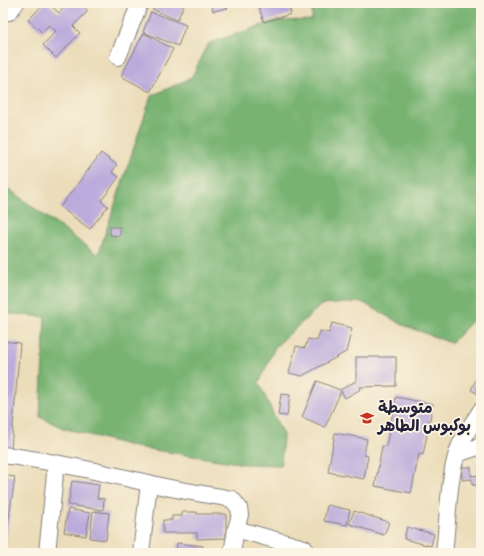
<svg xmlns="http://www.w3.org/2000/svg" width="484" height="556" font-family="Dekko,'Playpen Sans Arabic',sans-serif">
	<rect width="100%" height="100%" fill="#fcf5e5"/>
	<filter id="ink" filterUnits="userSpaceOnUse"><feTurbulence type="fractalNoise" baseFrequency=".025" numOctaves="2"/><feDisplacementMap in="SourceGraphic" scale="8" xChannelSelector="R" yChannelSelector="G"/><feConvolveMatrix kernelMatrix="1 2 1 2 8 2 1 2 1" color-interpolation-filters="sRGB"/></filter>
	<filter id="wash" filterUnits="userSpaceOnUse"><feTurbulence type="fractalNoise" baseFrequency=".012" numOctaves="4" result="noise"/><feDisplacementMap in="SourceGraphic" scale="16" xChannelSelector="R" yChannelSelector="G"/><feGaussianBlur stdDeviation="0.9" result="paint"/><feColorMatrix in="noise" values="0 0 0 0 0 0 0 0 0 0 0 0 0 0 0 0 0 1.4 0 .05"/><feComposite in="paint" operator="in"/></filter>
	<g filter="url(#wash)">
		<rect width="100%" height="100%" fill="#ebddba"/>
		<polygon fill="#78b372" stroke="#4d6a56" points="312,3 481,3 481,312 451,343 403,325 362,302 321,305 275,347 259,383 283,435 281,465 245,464 135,447 63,428 40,417 45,317 3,313 3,185 98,255 151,96 191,78 209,43 275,21 312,20"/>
		<g id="blocks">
			<g fill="#bbabdc">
				<polygon points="45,3 48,3 59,13 68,3 80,3 88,11 73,26 80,33 56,58 43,45 56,31 49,25 42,32 28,20"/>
				<polygon points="154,3 185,3 177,20 152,9"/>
				<polygon points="211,3 227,3 228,8 213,11"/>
				<polygon points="265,3 288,3 291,14 264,22 258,5"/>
				<polygon points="151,12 186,25 178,46 143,32"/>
				<polygon points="144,33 173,49 150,92 121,76"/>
				<polygon points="101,153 117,165 112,172 119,177 101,201 108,206 90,229 60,207"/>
				<polygon points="110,227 120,227 120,236 110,235"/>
				<polygon points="332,323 352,328 346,352 302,376 289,373 296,346 305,348 308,339 317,341 320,331 329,333"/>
				<polygon points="3,341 20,343 11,449 3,448"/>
				<polygon points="356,357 396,357 396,386 360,387 361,389 345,398 341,391 325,427 302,417 317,381 340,390 356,381"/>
				<polygon points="478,375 481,377 480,395 471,390"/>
				<polygon points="281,394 290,395 287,416 278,415"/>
				<polygon points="396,397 433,404 423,455 419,454 411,493 375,486 382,446 386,446"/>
				<polygon points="335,433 367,439 364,455 368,456 364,479 328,472"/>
				<polygon points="462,467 471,467 471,476 479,475 479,468 481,468 481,485 472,485 472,479 462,480"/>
				<polygon points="3,475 15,477 4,553 3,553"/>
				<polygon points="72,481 99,485 97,498 104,499 103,510 68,505"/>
				<polygon points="327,505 350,510 347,525 324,521"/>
				<polygon points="68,509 90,513 86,536 64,532"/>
				<polygon points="93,511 109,513 106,540 90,538"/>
				<polygon points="354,511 389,522 384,535 349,524"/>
				<polygon points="182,512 197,512 197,514 226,514 226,538 197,539 197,533 163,533 163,520 172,520 172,516 182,516"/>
				<polygon points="407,527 434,534 431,546 404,539"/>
				<polygon points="177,543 203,546 202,553 176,553"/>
			</g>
		</g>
	</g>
	<g filter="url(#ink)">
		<use href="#blocks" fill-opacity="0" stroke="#86807a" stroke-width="1"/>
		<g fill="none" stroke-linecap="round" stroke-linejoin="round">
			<defs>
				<g id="minor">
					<polyline points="3,10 9,12 16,3"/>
					<polyline points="118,57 140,3"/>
					<polyline points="457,454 481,446"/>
					<path d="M3,455C52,461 100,472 148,483C176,490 204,494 232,499L239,508L240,515L236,529L232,553"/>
					<polyline points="236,529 304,548 304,553"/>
					<polyline points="47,553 56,464"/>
					<polyline points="141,553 149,483"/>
					<path d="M444,553C448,521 448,479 458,450C463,436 474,422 481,410"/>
				</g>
			</defs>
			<use href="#minor" stroke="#86807a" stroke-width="18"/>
			<use href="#minor" stroke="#fff" stroke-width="16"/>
		</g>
	</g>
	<defs>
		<symbol id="school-bare" viewBox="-9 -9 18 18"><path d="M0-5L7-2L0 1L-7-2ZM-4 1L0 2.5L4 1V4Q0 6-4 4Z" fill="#c8321e" stroke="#fcf5e5" stroke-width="2.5" paint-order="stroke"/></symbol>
	</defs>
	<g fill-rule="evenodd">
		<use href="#school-bare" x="357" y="408" width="20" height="20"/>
	</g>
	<g text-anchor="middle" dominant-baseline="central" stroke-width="3.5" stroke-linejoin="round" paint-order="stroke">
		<g font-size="16" font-weight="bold" fill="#22223b" stroke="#fcf5e5" text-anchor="start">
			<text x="378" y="409">متوسطة<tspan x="378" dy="18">بوكبوس الطاهر</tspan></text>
		</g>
	</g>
	<rect width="484" height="556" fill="none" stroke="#fcf5e5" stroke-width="16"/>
</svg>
